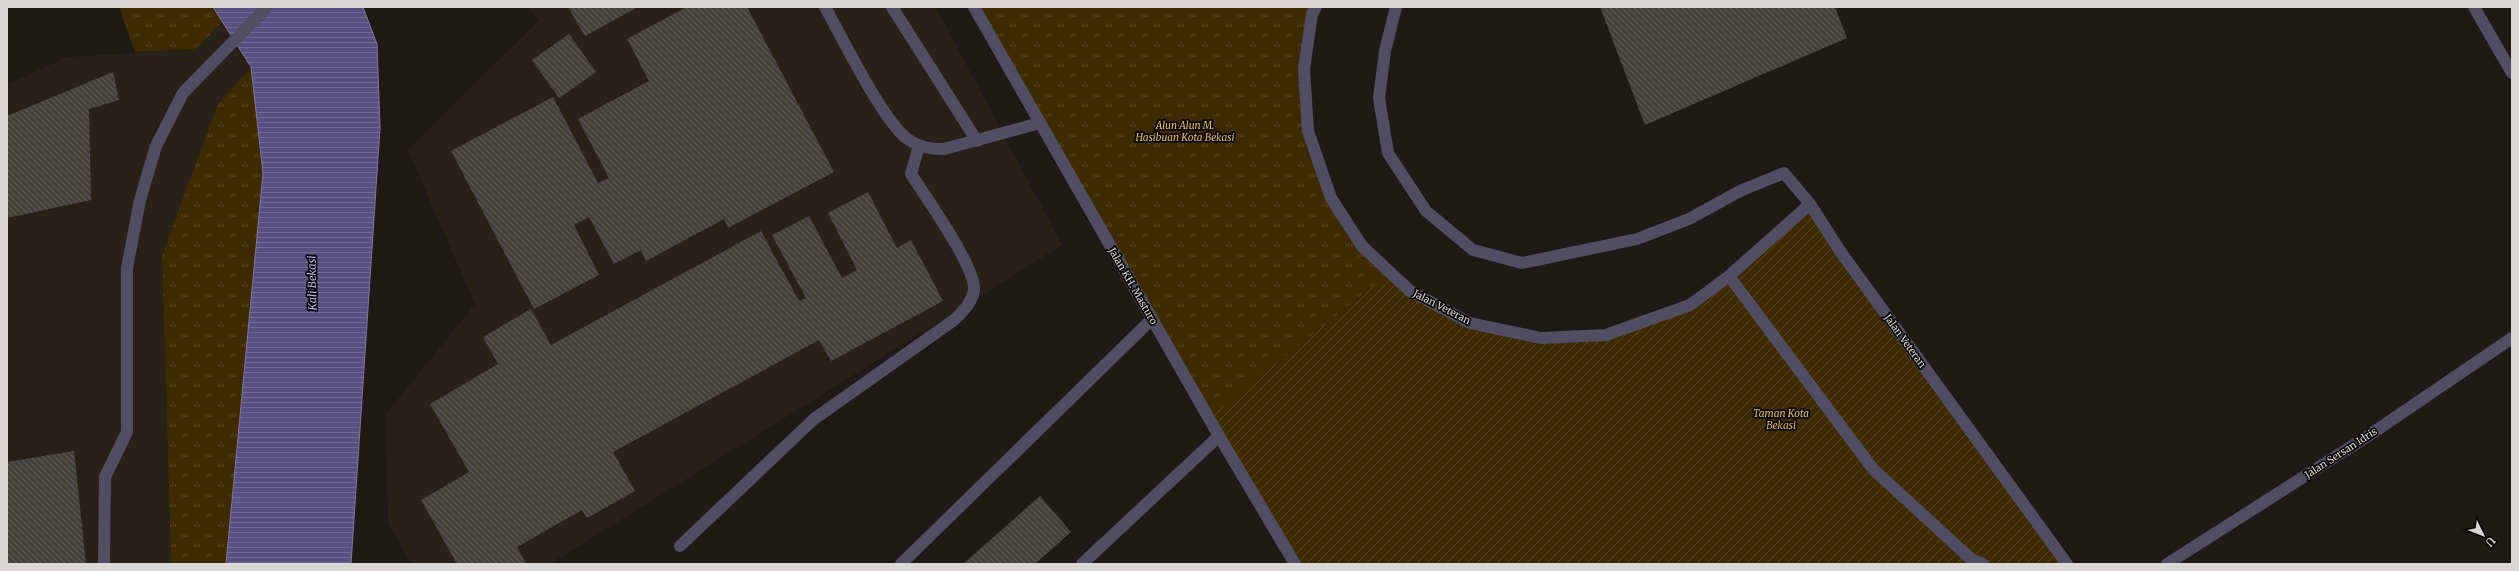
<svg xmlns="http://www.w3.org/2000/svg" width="2519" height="571" font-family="Merriweather,serif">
	<defs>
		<pattern id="grass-tufts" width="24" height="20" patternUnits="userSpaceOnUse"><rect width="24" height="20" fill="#3f2a00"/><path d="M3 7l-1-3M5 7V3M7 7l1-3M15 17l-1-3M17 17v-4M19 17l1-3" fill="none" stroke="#5a4824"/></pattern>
		<pattern id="garden-furrows" width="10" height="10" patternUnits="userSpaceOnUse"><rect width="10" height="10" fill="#3f2a00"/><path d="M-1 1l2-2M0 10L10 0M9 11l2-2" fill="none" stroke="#5a4824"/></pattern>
		<pattern id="water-rules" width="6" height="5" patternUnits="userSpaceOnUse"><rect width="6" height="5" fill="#595082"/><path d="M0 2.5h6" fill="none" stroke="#706893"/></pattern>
		<pattern id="building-back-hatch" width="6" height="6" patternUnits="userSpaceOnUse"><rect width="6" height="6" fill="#45423d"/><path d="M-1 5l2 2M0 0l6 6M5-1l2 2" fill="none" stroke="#5f5d58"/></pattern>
	</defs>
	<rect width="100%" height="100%" fill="#1e1b17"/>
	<g fill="#272118">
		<polygon points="237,7 251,67 162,254 171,564 7,564 7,85 67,57 196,49"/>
		<polygon points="529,7 936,7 1062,245 550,564 412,564 388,524 386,414 475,304 408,150 538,21"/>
	</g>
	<g fill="url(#grass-tufts)">
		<polygon points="119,7 215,7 224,20 196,49 135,52"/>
		<polygon points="973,7 1316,7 1304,69 1308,131 1331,198 1391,272 1209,418"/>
		<polygon points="251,67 263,173 226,564 171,564 162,255 218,104"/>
	</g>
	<polygon fill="url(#garden-furrows)" points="1810,204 2067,564 1296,564 1209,418 1391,272 1470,323 1541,338 1606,335 1690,305"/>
	<polygon fill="url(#water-rules)" stroke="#80799b" points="213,7 363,7 377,44 380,128 351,564 226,564 263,173 251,67"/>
	<g fill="url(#building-back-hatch)">
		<polygon points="568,7 638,7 585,36"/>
		<polygon points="687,7 747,7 834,172 728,228 724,219 646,261 641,250 614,264 589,217 574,225 599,275 534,309 451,151 553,97 598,183 609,178 578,119 649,81 627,39"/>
		<polygon points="1600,7 1835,7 1847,38 1645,125"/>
		<polygon points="569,34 596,72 559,98 532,60"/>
		<polygon points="113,72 119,100 89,109 91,200 7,218 7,116"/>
		<polygon points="868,192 897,248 911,240 943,301 831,361 819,340 613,452 635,491 587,518 582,510 517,547 526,564 457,564 421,500 469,472 430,404 498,364 483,337 531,309 551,345 761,231 799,301 806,298 772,235 809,216 842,278 857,270 828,213"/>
		<polygon points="74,451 86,564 7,564 7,462"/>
		<polygon points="1040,496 1071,532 1035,564 963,564"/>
	</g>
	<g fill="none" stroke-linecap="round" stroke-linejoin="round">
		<g stroke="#514e64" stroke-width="12">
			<path d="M825,7C842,37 884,124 909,140C921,148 931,149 944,149L1040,123"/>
			<polyline points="892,7 977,141"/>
			<polyline points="974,7 1219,436 1295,564"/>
			<polyline points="1316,7 1312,14 1304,69 1308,131 1331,198 1362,246 1410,291 1470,323 1541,338 1606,335 1690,305 1729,276 1810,204 1840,251 2067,564"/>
			<polyline points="1396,7 1385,51 1379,98 1388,153 1426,211 1473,250 1522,263 1637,239 1689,219 1740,191 1784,173 1810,204"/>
			<polyline points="2474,7 2512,73"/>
			<polyline points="1729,276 1873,469 1972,560 1983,564"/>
			<path d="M680,546L814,419L954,320C963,311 972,303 974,290C976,267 925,196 911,174L919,146"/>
			<polyline points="104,564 105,477 127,432 127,268 140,200 156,146 183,93 267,7"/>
			<polyline points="901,564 1152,319"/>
			<polyline points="1082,564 1219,436"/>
			<polyline points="2167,564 2371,434 2512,338"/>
		</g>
	</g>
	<g text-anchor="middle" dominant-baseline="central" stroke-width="3.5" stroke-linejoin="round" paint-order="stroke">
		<g font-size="10" font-style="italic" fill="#ebbd6e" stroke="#070605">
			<text x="1185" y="125">Alun Alun M.<tspan x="1185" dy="12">Hasibuan Kota Bekasi</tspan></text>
			<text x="1781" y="413">Taman Kota<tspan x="1781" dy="12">Bekasi</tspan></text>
		</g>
		<g font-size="10" fill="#dad8d5" stroke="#070605">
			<text transform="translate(1133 286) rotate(60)">Jalan KH. Masturo</text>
			<text transform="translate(1442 307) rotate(27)">Jalan Veteran</text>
			<text transform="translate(1905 341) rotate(54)">Jalan Veteran</text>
			<text transform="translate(2341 453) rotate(-33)">Jalan Sersan Idris</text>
		</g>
		<g font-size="11" font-style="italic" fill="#c0b6f5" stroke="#070605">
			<text transform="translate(312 283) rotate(-91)">Kali Bekasi</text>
		</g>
	</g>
	<rect width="2519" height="571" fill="none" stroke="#dad8d5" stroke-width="16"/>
	<g transform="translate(2483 535) rotate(133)" stroke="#070605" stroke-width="3" paint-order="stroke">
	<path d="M0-3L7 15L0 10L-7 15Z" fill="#dad8d5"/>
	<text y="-6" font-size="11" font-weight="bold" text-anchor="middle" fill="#dad8d5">U</text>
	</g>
</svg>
